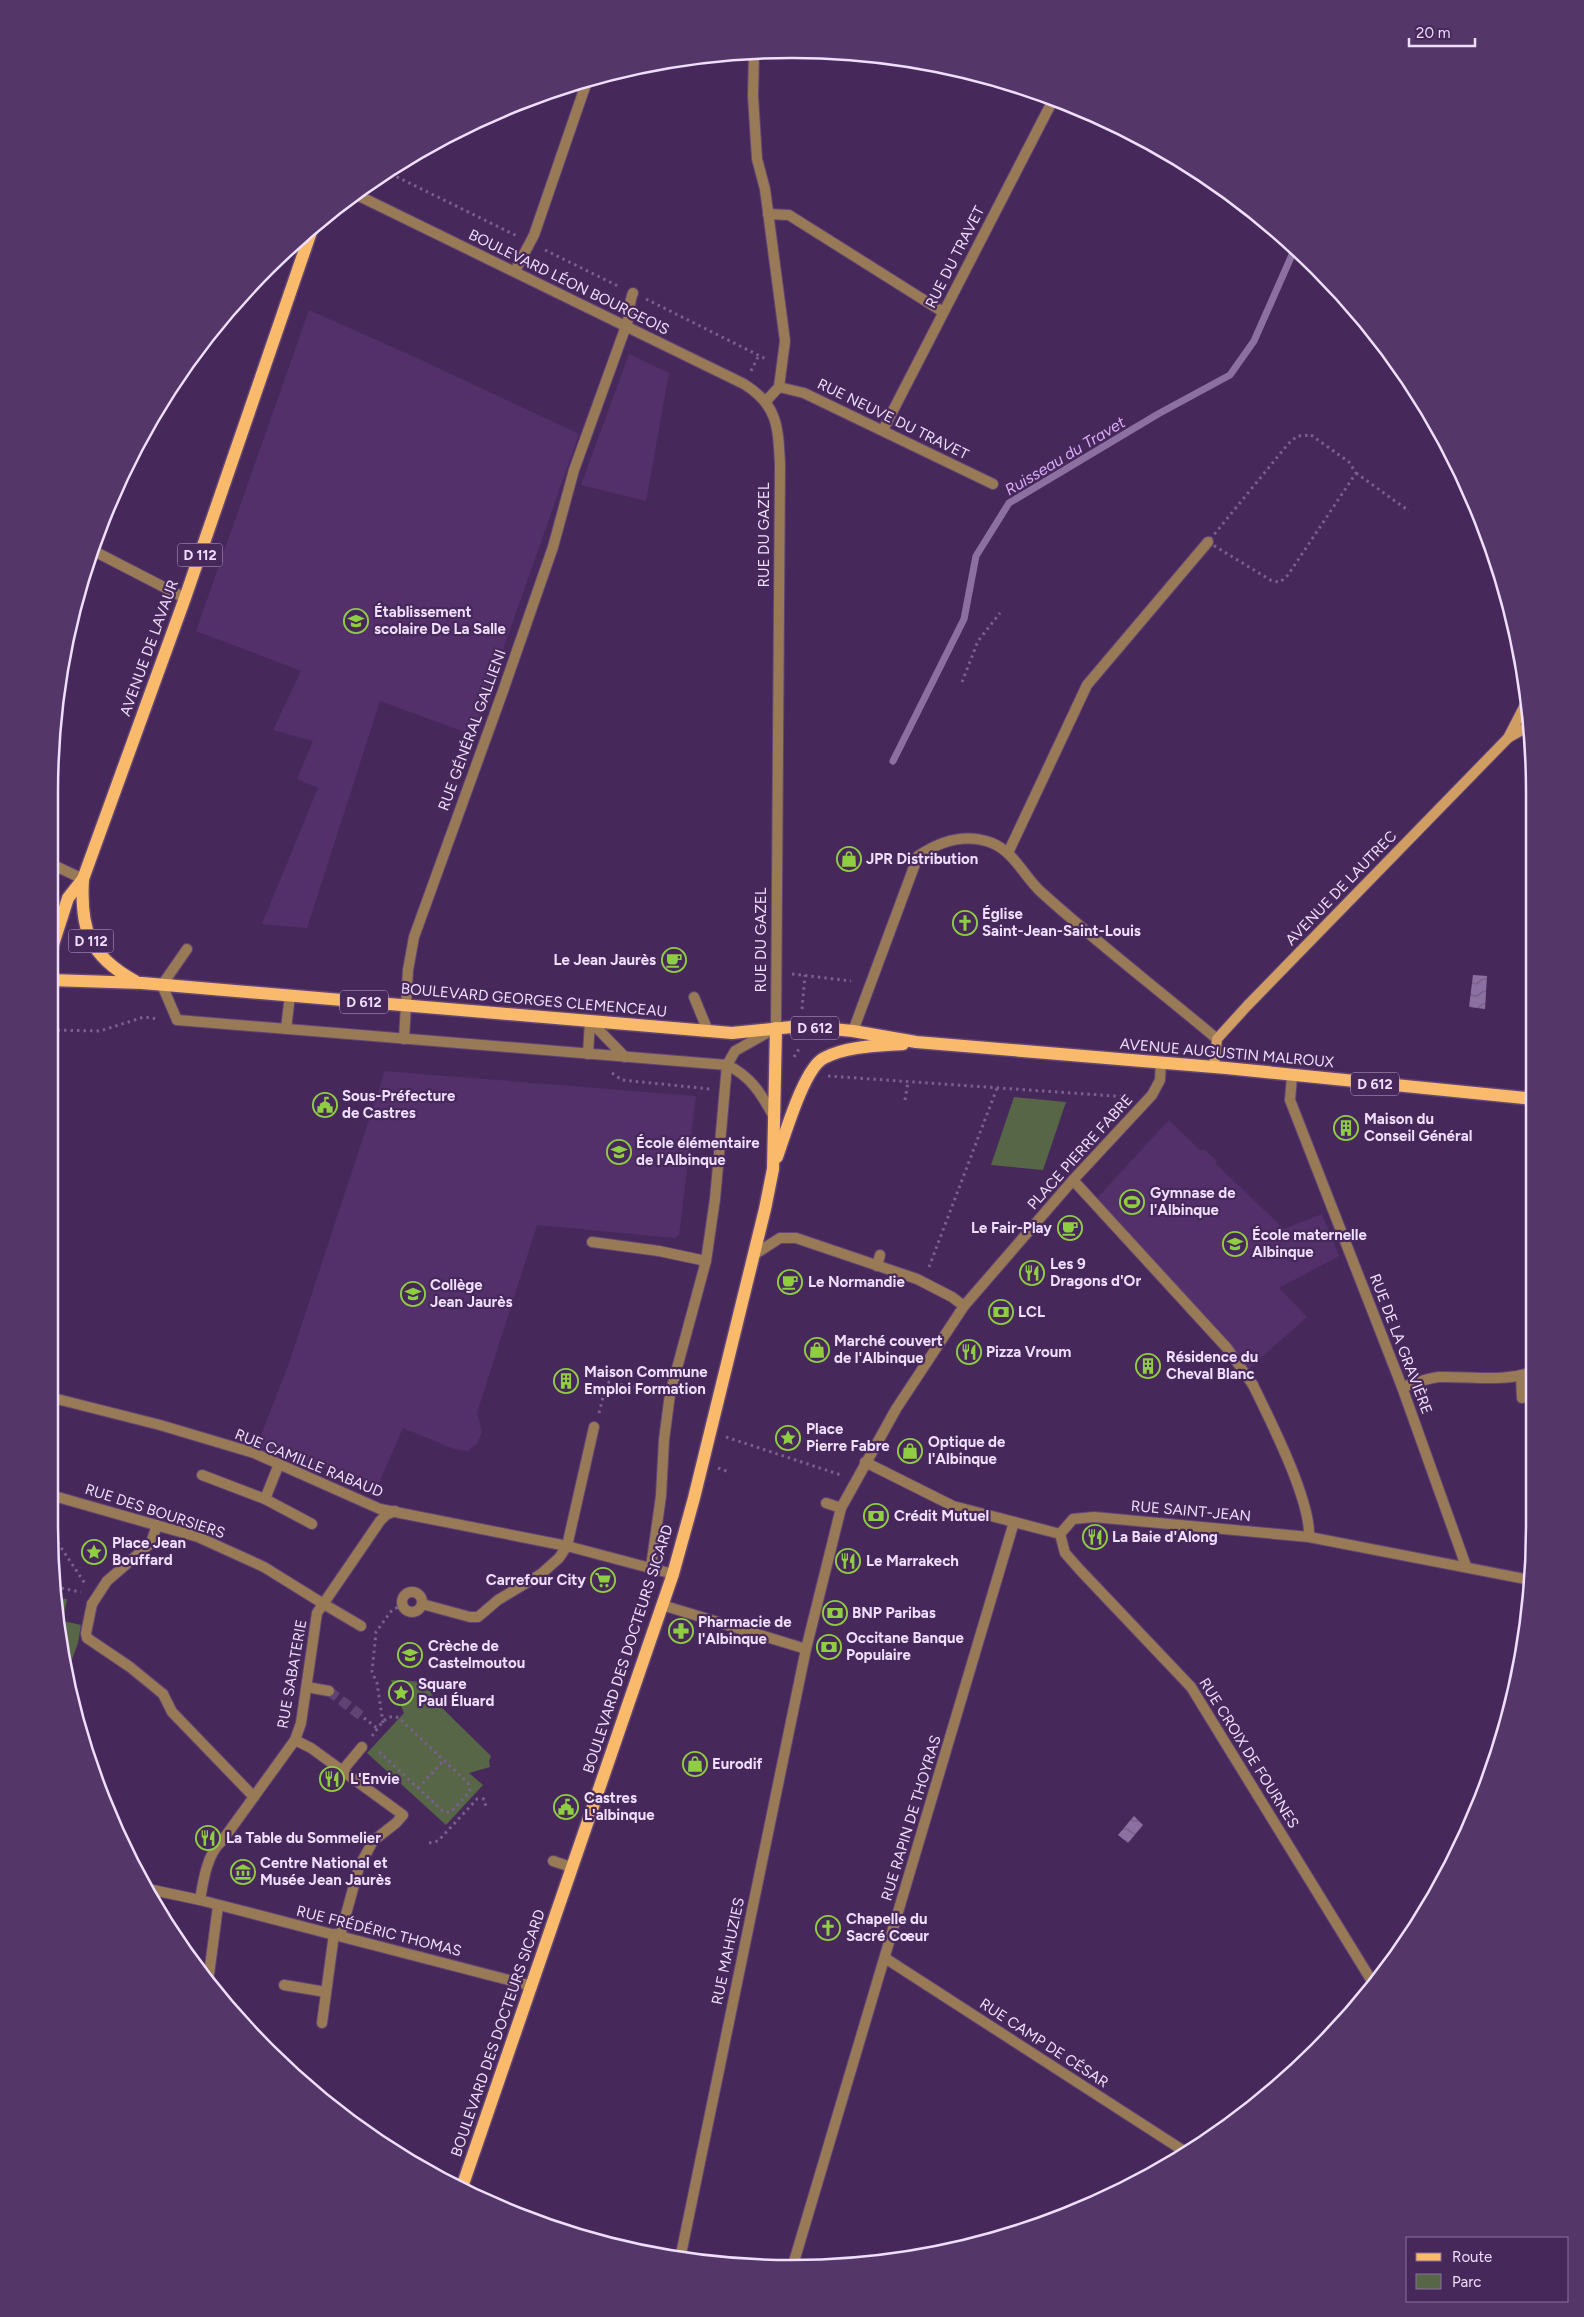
<svg xmlns="http://www.w3.org/2000/svg" width="1584" height="2317" font-family="Figtree,sans-serif">
	<defs>
		<pattern id="water-waves" width="16" height="10" patternUnits="userSpaceOnUse" patternTransform="scale(1.25)"><rect width="16" height="10" fill="#8d70a2"/><path d="M0 5q4-4 8 0t8 0" fill="none" stroke="#715e80"/></pattern>
	</defs>
	<rect width="100%" height="100%" fill="#47285b"/>
	<g fill="#53306a">
		<polygon points="309,310 417,358 579,434 473,735 380,701 307,928 262,924 318,788 297,779 313,741 273,730 301,671 196,631"/>
		<polygon points="629,354 669,373 646,501 581,485"/>
		<polygon points="385,1071 696,1096 679,1235 675,1238 537,1225 477,1413 482,1432 477,1444 467,1451 454,1449 403,1428 378,1485 257,1446 289,1363"/>
		<polygon points="1169,1120 1201,1151 1204,1149 1217,1161 1215,1163 1284,1229 1322,1214 1339,1256 1279,1288 1307,1317 1247,1370 1096,1199"/>
	</g>
	<g fill="#566647">
		<polygon points="1014,1097 1066,1102 1043,1170 991,1165"/>
		<polygon points="55,1598 67,1599 63,1621 81,1625 78,1643 66,1676 55,1622"/>
		<polygon points="391,1680 425,1682 436,1702 491,1756 489,1761 490,1767 469,1773 483,1785 446,1825 367,1753 404,1713"/>
	</g>
	<g fill="url(#water-waves)">
		<polygon points="1473,975 1487,976 1485,1009 1469,1007"/>
		<polygon points="1134,1816 1143,1825 1128,1843 1118,1835"/>
	</g>
	<g fill="none" stroke-linecap="round" stroke-linejoin="round">
		<polyline stroke="#8d70a2" stroke-width="7" points="893,761 964,619 976,556 1009,503 1158,414 1230,375 1254,341 1295,248"/>
		<polyline stroke="#604373" stroke-width="10" stroke-dasharray="10 5" stroke-linecap="butt" points="329,1691 364,1718"/>
		<defs>
			<g id="service">
				<path d="M626,326C631,315 628,304 633,293"/>
				<polyline points="694,997 708,1031"/>
				<polyline points="177,1020 162,985 187,949"/>
				<polyline points="590,1021 625,1057"/>
				<polyline points="286,1029 290,995"/>
				<polyline points="404,1039 406,1005"/>
				<polyline points="588,1054 590,1021"/>
				<path d="M727,1065C751,1076 762,1095 774,1117"/>
				<polyline points="592,1242 659,1251 706,1261"/>
				<polyline points="755,1254 780,1238 796,1238 917,1279 952,1297 964,1306"/>
				<polyline points="877,1266 880,1255"/>
				<path d="M1253,1385C1270,1420 1311,1500 1309,1537"/>
				<polyline points="202,1475 265,1499 312,1524"/>
				<polyline points="265,1499 279,1464"/>
				<polyline points="826,1503 841,1508"/>
				<polyline points="92,1604 86,1633 87,1638 130,1667 163,1694"/>
				<polyline points="553,1861 571,1867"/>
				<polyline points="340,1936 359,1867"/>
				<polyline points="284,1985 326,1992"/>
			</g>
			<g id="pedestrian">
				<polyline points="1073,1180 1227,1348 1253,1385"/>
				<circle cx="412" cy="1602" r="10"/>
				<polyline points="322,1603 361,1626"/>
				<polyline points="422,1604 470,1617 478,1617 498,1600 541,1574 559,1558 567,1546"/>
				<polyline points="307,1687 329,1691"/>
				<polyline points="342,1771 362,1747"/>
			</g>
			<g id="minor">
				<polyline points="754,53 753,96 757,159 765,189 785,341 779,387 766,401"/>
				<polyline points="768,214 789,215 943,312"/>
				<polyline points="515,271 534,235 587,81"/>
				<polyline points="779,387 804,393 993,484"/>
				<polyline points="883,430 1054,98"/>
				<polyline points="90,549 185,598"/>
				<polyline points="1008,853 1087,685 1208,542"/>
				<polyline points="49,863 83,879"/>
				<polyline points="406,1005 408,970 414,937 503,691 553,547 574,470 626,326"/>
				<polyline points="177,1020 727,1065"/>
				<path d="M853,1031L918,856C940,841 966,833 992,843C1014,852 1024,876 1040,891C1097,943 1159,990 1217,1039"/>
				<polyline points="1292,1076 1290,1100 1402,1387 1466,1566"/>
				<polyline points="1521,1377 1522,1398"/>
				<path d="M1402,1387C1413,1384 1427,1378 1439,1377C1472,1376 1504,1383 1535,1371"/>
				<polyline points="53,1398 160,1425 254,1453 380,1509 567,1546 673,1574"/>
				<polyline points="865,1462 953,1506 1060,1534"/>
				<polyline points="54,1496 198,1537 264,1567 322,1603"/>
				<polyline points="1060,1534 1065,1553 1080,1570 1191,1687 1373,1983"/>
				<polyline points="1060,1534 1073,1519 1094,1517 1309,1537 1530,1580"/>
				<polyline points="567,1546 594,1427"/>
				<polyline points="651,1567 661,1496 664,1440 670,1394 706,1261 715,1199 727,1065 735,1051 772,1030"/>
				<polyline points="92,1604 107,1581 151,1543 157,1525"/>
				<polyline points="662,1605 806,1649"/>
				<polyline points="163,1694 172,1712 254,1797"/>
				<polyline points="295,1740 311,1748 403,1815 396,1823 373,1841 359,1867"/>
				<polyline points="148,1889 200,1900 532,1986"/>
				<path d="M200,1900C203,1882 207,1853 222,1841L295,1740L301,1723L317,1613L380,1521L386,1515L395,1511"/>
				<polyline points="885,1958 1187,2153"/>
				<polyline points="208,1982 218,1906"/>
				<polyline points="322,2023 334,1934"/>
				<polyline points="680,2259 806,1649 841,1508 896,1409 964,1306 1073,1180 1152,1095 1160,1080 1161,1063"/>
				<polyline points="793,2265 1014,1522"/>
			</g>
			<path id="tertiary" d="M355,194L744,384C778,405 778,427 780,464L776,1028"/>
			<g id="secondary">
				<polyline points="1508,738 1526,703"/>
				<polyline points="1214,1067 1217,1039 1247,1006 1508,738 1529,726"/>
			</g>
			<g id="primary">
				<polyline points="50,954 68,898 83,879"/>
				<polyline points="50,980 142,983 732,1033 801,1026 853,1031 916,1042 1226,1068 1535,1099"/>
				<path d="M135,981C89,956 80,929 83,879L185,598L312,229"/>
				<path d="M777,1157C785,1135 804,1068 824,1058C847,1046 877,1046 903,1044"/>
				<polyline points="462,2187 673,1574 694,1498 765,1209 773,1169 776,1028"/>
			</g>
		</defs>
		<use href="#service" stroke="#624575" stroke-width="12"/>
		<use href="#pedestrian" stroke="#624575" stroke-width="12"/>
		<use href="#minor" stroke="#624575" stroke-width="12"/>
		<use href="#tertiary" stroke="#624575" stroke-width="12"/>
		<use href="#secondary" stroke="#624575" stroke-width="12"/>
		<use href="#primary" stroke="#624575" stroke-width="15"/>
		<g stroke="#7a608d" stroke-width="3" stroke-dasharray="2.5 4" stroke-linecap="butt">
			<polyline points="385,171 517,236"/>
			<polyline points="545,250 620,287"/>
			<polyline points="646,299 768,360"/>
			<polyline points="751,371 759,355"/>
			<polygon points="1311,435 1349,462 1356,473 1288,575 1280,582 1272,581 1208,542 1288,444 1297,436"/>
			<polyline points="1356,473 1409,511"/>
			<polyline points="962,682 978,641 1000,613"/>
			<polyline points="792,974 851,981"/>
			<polyline points="802,1009 805,975"/>
			<polyline points="51,1030 100,1031 144,1017 158,1019"/>
			<polyline points="794,1057 799,1049"/>
			<polyline points="612,1073 622,1080 710,1089"/>
			<polyline points="828,1076 1129,1097"/>
			<polyline points="905,1100 908,1082"/>
			<polyline points="929,1267 997,1088"/>
			<polyline points="599,1413 607,1382 646,1389"/>
			<polyline points="726,1437 841,1475"/>
			<polyline points="718,1468 729,1472"/>
			<polyline points="54,1537 86,1585"/>
			<polyline points="55,1587 81,1592"/>
			<polyline points="364,1718 378,1729"/>
			<polyline points="383,1723 377,1683 372,1672 376,1632 392,1610 403,1605"/>
			<path d="M372,1736C379,1727 386,1712 399,1718L468,1783L470,1791L451,1812H444L377,1750"/>
			<polyline points="418,1788 444,1760"/>
			<polyline points="429,1843 438,1841 477,1799 484,1799 486,1807"/>
		</g>
		<use href="#service" stroke="#997a56" stroke-width="10"/>
		<use href="#pedestrian" stroke="#997a56" stroke-width="10"/>
		<use href="#minor" stroke="#997a56" stroke-width="10"/>
		<use href="#tertiary" stroke="#997a56" stroke-width="10"/>
		<use href="#secondary" stroke="#d09e63" stroke-width="10"/>
		<use href="#primary" stroke="#faba6b" stroke-width="12"/>
	</g>
	<defs>
		<symbol id="school-ring" viewBox="-11 -11 22 22"><circle r="9.5" fill="#47285b" stroke="#8fcd41" stroke-width="1.5"/><path d="M0-5L7-2L0 1L-7-2ZM-4 1L0 2.5L4 1V4Q0 6-4 4Z" fill="#8fcd41"/></symbol>
		<symbol id="shop-ring" viewBox="-11 -11 22 22"><circle r="9.5" fill="#47285b" stroke="#8fcd41" stroke-width="1.5"/><path d="M-5-2.5h2.3a2.7 3.5 0 0 1 5.4 0H5L5.5 6h-11ZM-1.5-2.5h3a1.5 2.3 0 0 0-3 0Z" fill="#8fcd41"/></symbol>
		<symbol id="church-ring" viewBox="-11 -11 22 22"><circle r="9.5" fill="#47285b" stroke="#8fcd41" stroke-width="1.5"/><path d="M-1.2-6h2.4v3.5h3.3v2.4h-3.3V6h-2.4V-.1h-3.3v-2.4h3.3Z" fill="#8fcd41"/></symbol>
		<symbol id="cafe-ring" viewBox="-11 -11 22 22"><circle r="9.5" fill="#47285b" stroke="#8fcd41" stroke-width="1.5"/><path d="M-5.5-4.5H6V0H3Q3 3.5 0 3.5H-2.5Q-5.5 3.5-5.5 0ZM3-3.2v2h1.7v-2ZM-6 4.5H4V6H-6Z" fill="#8fcd41"/></symbol>
		<symbol id="civic-ring" viewBox="-11 -11 22 22"><circle r="9.5" fill="#47285b" stroke="#8fcd41" stroke-width="1.5"/><path d="M-.6-6.5H3V-4.5H.6V-3L4-1V1h2V6H-6V1h2V-1L-.6-3ZM-1.2 2.5V6h2.4V2.5Z" fill="#8fcd41"/></symbol>
		<symbol id="building-ring" viewBox="-11 -11 22 22"><circle r="9.5" fill="#47285b" stroke="#8fcd41" stroke-width="1.5"/><path d="M-4-6H4V6H1V3H-1V6H-4ZM-2.5-4.3h1.7v1.8h-1.7ZM.8-4.3h1.7v1.8H.8ZM-2.5-1h1.7V.8h-1.7ZM.8-1h1.7V.8H.8Z" fill="#8fcd41"/></symbol>
		<symbol id="stadium-ring" viewBox="-11 -11 22 22"><circle r="9.5" fill="#47285b" stroke="#8fcd41" stroke-width="1.5"/><path d="M0-5a6.5 5 0 1 0 0 10a6.5 5 0 1 0 0-10ZM-3.5-1.8h7v3.6h-7Z" fill="#8fcd41"/></symbol>
		<symbol id="restaurant-ring" viewBox="-11 -11 22 22"><circle r="9.5" fill="#47285b" stroke="#8fcd41" stroke-width="1.5"/><path d="M-5-6h1v4h1v-4h1v4h1v-4h1v5L-1.5 .5V6h-2V.5L-5-1ZM5-6V6H3V1.5H1.5Q1.5-4 5-6Z" fill="#8fcd41"/></symbol>
		<symbol id="bank-ring" viewBox="-11 -11 22 22"><circle r="9.5" fill="#47285b" stroke="#8fcd41" stroke-width="1.5"/><path d="M-6-4H6V4H-6ZM0-2.3a2.3 2.3 0 1 0 0 4.6a2.3 2.3 0 1 0 0-4.6Z" fill="#8fcd41"/></symbol>
		<symbol id="sight-ring" viewBox="-11 -11 22 22"><circle r="9.5" fill="#47285b" stroke="#8fcd41" stroke-width="1.5"/><path d="M0-6L1.8-2.2L6-1.7L2.9 1.2L3.7 5.4L0 3.3L-3.7 5.4L-2.9 1.2L-6-1.7L-1.8-2.2Z" fill="#8fcd41"/></symbol>
		<symbol id="supermarket-ring" viewBox="-11 -11 22 22"><circle r="9.5" fill="#47285b" stroke="#8fcd41" stroke-width="1.5"/><path d="M-6-5.5h2.5l.6 2H6L4.5 2H-2.5L-4.4-4H-6ZM-1.5 3.2a1.3 1.3 0 1 0 .1 0ZM3 3.2a1.3 1.3 0 1 0 .1 0Z" fill="#8fcd41"/></symbol>
		<symbol id="pharmacy-ring" viewBox="-11 -11 22 22"><circle r="9.5" fill="#47285b" stroke="#8fcd41" stroke-width="1.5"/><path d="M-2-6h4v4h4v4h-4v4h-4v-4h-4v-4h4Z" fill="#8fcd41"/></symbol>
		<symbol id="museum-ring" viewBox="-11 -11 22 22"><circle r="9.5" fill="#47285b" stroke="#8fcd41" stroke-width="1.5"/><path d="M0-6L6-3V-2H-6V-3ZM-5-1h2V3h-2ZM-1-1h2V3h-2ZM3-1h2V3H3ZM-6 4H6V6H-6Z" fill="#8fcd41"/></symbol>
	</defs>
	<g fill-rule="evenodd">
		<use href="#school-ring" x="342" y="607" width="28" height="28"/>
		<use href="#shop-ring" x="835" y="845" width="28" height="28"/>
		<use href="#church-ring" x="951" y="909" width="28" height="28"/>
		<use href="#cafe-ring" x="660" y="946" width="28" height="28"/>
		<use href="#civic-ring" x="311" y="1091" width="28" height="28"/>
		<use href="#building-ring" x="1332" y="1114" width="28" height="28"/>
		<use href="#school-ring" x="605" y="1138" width="28" height="28"/>
		<use href="#stadium-ring" x="1118" y="1188" width="28" height="28"/>
		<use href="#cafe-ring" x="1056" y="1214" width="28" height="28"/>
		<use href="#school-ring" x="1221" y="1230" width="28" height="28"/>
		<use href="#restaurant-ring" x="1018" y="1259" width="28" height="28"/>
		<use href="#cafe-ring" x="776" y="1268" width="28" height="28"/>
		<use href="#school-ring" x="399" y="1280" width="28" height="28"/>
		<use href="#bank-ring" x="987" y="1298" width="28" height="28"/>
		<use href="#shop-ring" x="803" y="1336" width="28" height="28"/>
		<use href="#restaurant-ring" x="955" y="1338" width="28" height="28"/>
		<use href="#building-ring" x="1134" y="1352" width="28" height="28"/>
		<use href="#building-ring" x="552" y="1367" width="28" height="28"/>
		<use href="#sight-ring" x="774" y="1424" width="28" height="28"/>
		<use href="#shop-ring" x="896" y="1437" width="28" height="28"/>
		<use href="#bank-ring" x="862" y="1502" width="28" height="28"/>
		<use href="#restaurant-ring" x="1081" y="1523" width="28" height="28"/>
		<use href="#sight-ring" x="80" y="1538" width="28" height="28"/>
		<use href="#restaurant-ring" x="834" y="1547" width="28" height="28"/>
		<use href="#supermarket-ring" x="589" y="1566" width="28" height="28"/>
		<use href="#bank-ring" x="821" y="1599" width="28" height="28"/>
		<use href="#pharmacy-ring" x="667" y="1617" width="28" height="28"/>
		<use href="#bank-ring" x="815" y="1633" width="28" height="28"/>
		<use href="#school-ring" x="396" y="1641" width="28" height="28"/>
		<use href="#sight-ring" x="387" y="1679" width="28" height="28"/>
		<use href="#shop-ring" x="681" y="1750" width="28" height="28"/>
		<use href="#restaurant-ring" x="318" y="1765" width="28" height="28"/>
		<use href="#civic-ring" x="552" y="1793" width="28" height="28"/>
		<use href="#restaurant-ring" x="194" y="1824" width="28" height="28"/>
		<use href="#museum-ring" x="229" y="1858" width="28" height="28"/>
		<use href="#church-ring" x="814" y="1914" width="28" height="28"/>
	</g>
	<g text-anchor="middle" dominant-baseline="central" stroke-width="4.5" stroke-linejoin="round" paint-order="stroke">
		<g fill="#47285b" stroke="#bda7cc" stroke-width="1">
			<rect x="177.5" y="543.5" width="45" height="23" rx="4"/>
			<rect x="68.5" y="929.5" width="45" height="23" rx="4"/>
			<rect x="340" y="990.5" width="48" height="23" rx="4"/>
			<rect x="791" y="1016.5" width="48" height="23" rx="4"/>
			<rect x="1351" y="1072.5" width="48" height="23" rx="4"/>
		</g>
		<g font-size="14" font-weight="bold" fill="#efdefd">
			<text x="200" y="555">D 112</text>
			<text x="91" y="941">D 112</text>
			<text x="364" y="1002">D 612</text>
			<text x="815" y="1028">D 612</text>
			<text x="1375" y="1084">D 612</text>
		</g>
		<g font-size="15" fill="#efdefd" stroke="#47285b">
			<text transform="translate(955 257) rotate(-63)">RUE DU TRAVET</text>
			<text transform="translate(569 282) rotate(26)">BOULEVARD LÉON BOURGEOIS</text>
			<text transform="translate(893 419) rotate(26)">RUE NEUVE DU TRAVET</text>
			<text transform="translate(764 535) rotate(-90)">RUE DU GAZEL</text>
			<text transform="translate(149 648) rotate(-70)">AVENUE DE LAVAUR</text>
			<text transform="translate(472 730) rotate(-70)">RUE GÉNÉRAL GALLIENI</text>
			<text transform="translate(1341 888) rotate(-46)">AVENUE DE LAUTREC</text>
			<text transform="translate(761 940) rotate(-90)">RUE DU GAZEL</text>
			<text transform="translate(534 1000) rotate(5)">BOULEVARD GEORGES CLEMENCEAU</text>
			<text transform="translate(1227 1053) rotate(5)">AVENUE AUGUSTIN MALROUX</text>
			<text transform="translate(1080 1152) rotate(-48)">PLACE PIERRE FABRE</text>
			<text transform="translate(1401 1344) rotate(69)">RUE DE LA GRAVIÈRE</text>
			<text transform="translate(309 1463) rotate(22)">RUE CAMILLE RABAUD</text>
			<text transform="translate(155 1511) rotate(18)">RUE DES BOURSIERS</text>
			<text transform="translate(1191 1511) rotate(5)">RUE SAINT-JEAN</text>
			<text transform="translate(628 1649) rotate(-72)">BOULEVARD DES DOCTEURS SICARD</text>
			<text transform="translate(292 1674) rotate(-80)">RUE SABATERIE</text>
			<text transform="translate(1249 1753) rotate(58)">RUE CROIX DE FOURNES</text>
			<text transform="translate(911 1818) rotate(-73)">RUE RAPIN DE THOYRAS</text>
			<text transform="translate(379 1931) rotate(14)">RUE FRÉDÉRIC THOMAS</text>
			<text transform="translate(728 1951) rotate(-78)">RUE MAHUZIES</text>
			<text transform="translate(498 2033) rotate(-71)">BOULEVARD DES DOCTEURS SICARD</text>
			<text transform="translate(1044 2043) rotate(33)">RUE CAMP DE CÉSAR</text>
		</g>
		<g font-size="15" font-weight="bold" fill="#efdefd" stroke="#47285b" text-anchor="start">
			<text x="374" y="612">Établissement<tspan x="374" dy="17">scolaire De La Salle</tspan></text>
			<text x="866" y="859">JPR Distribution</text>
			<text x="982" y="914">Église<tspan x="982" dy="17">Saint-Jean-Saint-Louis</tspan></text>
			<text x="656" y="960" text-anchor="end">Le Jean Jaurès</text>
			<text x="342" y="1096">Sous-Préfecture<tspan x="342" dy="17">de Castres</tspan></text>
			<text x="1364" y="1119">Maison du<tspan x="1364" dy="17">Conseil Général</tspan></text>
			<text x="636" y="1143">École élémentaire<tspan x="636" dy="17">de l'Albinque</tspan></text>
			<text x="1150" y="1193">Gymnase de<tspan x="1150" dy="17">l'Albinque</tspan></text>
			<text x="1052" y="1228" text-anchor="end">Le Fair-Play</text>
			<text x="1252" y="1235">École maternelle<tspan x="1252" dy="17">Albinque</tspan></text>
			<text x="1050" y="1264">Les 9<tspan x="1050" dy="17">Dragons d'Or</tspan></text>
			<text x="808" y="1282">Le Normandie</text>
			<text x="430" y="1285">Collège<tspan x="430" dy="17">Jean Jaurès</tspan></text>
			<text x="1018" y="1312">LCL</text>
			<text x="834" y="1341">Marché couvert<tspan x="834" dy="17">de l'Albinque</tspan></text>
			<text x="986" y="1352">Pizza Vroum</text>
			<text x="1166" y="1357">Résidence du<tspan x="1166" dy="17">Cheval Blanc</tspan></text>
			<text x="584" y="1372">Maison Commune<tspan x="584" dy="17">Emploi Formation</tspan></text>
			<text x="806" y="1429">Place<tspan x="806" dy="17">Pierre Fabre</tspan></text>
			<text x="928" y="1442">Optique de<tspan x="928" dy="17">l'Albinque</tspan></text>
			<text x="894" y="1516">Crédit Mutuel</text>
			<text x="1112" y="1537">La Baie d'Along</text>
			<text x="112" y="1543">Place Jean<tspan x="112" dy="17">Bouffard</tspan></text>
			<text x="866" y="1561">Le Marrakech</text>
			<text x="586" y="1580" text-anchor="end">Carrefour City</text>
			<text x="852" y="1613">BNP Paribas</text>
			<text x="698" y="1622">Pharmacie de<tspan x="698" dy="17">l'Albinque</tspan></text>
			<text x="846" y="1638">Occitane Banque<tspan x="846" dy="17">Populaire</tspan></text>
			<text x="428" y="1646">Crèche de<tspan x="428" dy="17">Castelmoutou</tspan></text>
			<text x="418" y="1684">Square<tspan x="418" dy="17">Paul Éluard</tspan></text>
			<text x="712" y="1764">Eurodif</text>
			<text x="350" y="1779">L'Envie</text>
			<text x="584" y="1798">Castres<tspan x="584" dy="17">L'albinque</tspan></text>
			<text x="226" y="1838">La Table du Sommelier</text>
			<text x="260" y="1863">Centre National et<tspan x="260" dy="17">Musée Jean Jaurès</tspan></text>
			<text x="846" y="1919">Chapelle du<tspan x="846" dy="17">Sacré Cœur</tspan></text>
		</g>
		<g font-size="16" font-style="italic" fill="#d8acf7" stroke="#47285b">
			<text transform="translate(1065 456) rotate(-31)">Ruisseau du Travet</text>
		</g>
	</g>
	<path d="M0 0H1584V2317H0ZM792 58H792A734 734 0 0 1 1526 792V1526A734 734 0 0 1 792 2260H792A734 734 0 0 1 58 1526V792A734 734 0 0 1 792 58Z" fill="#543768" fill-rule="evenodd"/>
	<path fill="none" stroke="#efdefd" stroke-width="2.5" d="M792 58H792A734 734 0 0 1 1526 792V1526A734 734 0 0 1 792 2260H792A734 734 0 0 1 58 1526V792A734 734 0 0 1 792 58Z"/>
	<rect x="1406" y="2237" width="162" height="65" fill="#47285b" stroke="#8a719c"/>
	<rect x="1416" y="2253" width="25" height="8" fill="#faba6b" stroke="#8a719c"/>
	<text x="1452" y="2262" font-size="15" fill="#efdefd">Route</text>
	<rect x="1416" y="2274" width="25" height="15" fill="#566647" stroke="#8a719c"/>
	<text x="1452" y="2287" font-size="15" fill="#efdefd">Parc</text>
	<path d="M1409 38v8h66v-8" fill="none" stroke="#efdefd" stroke-width="2.5"/>
	<text x="1416" y="38" font-size="15" fill="#efdefd" stroke="#47285b" stroke-width="4" paint-order="stroke">20 m</text>
</svg>
